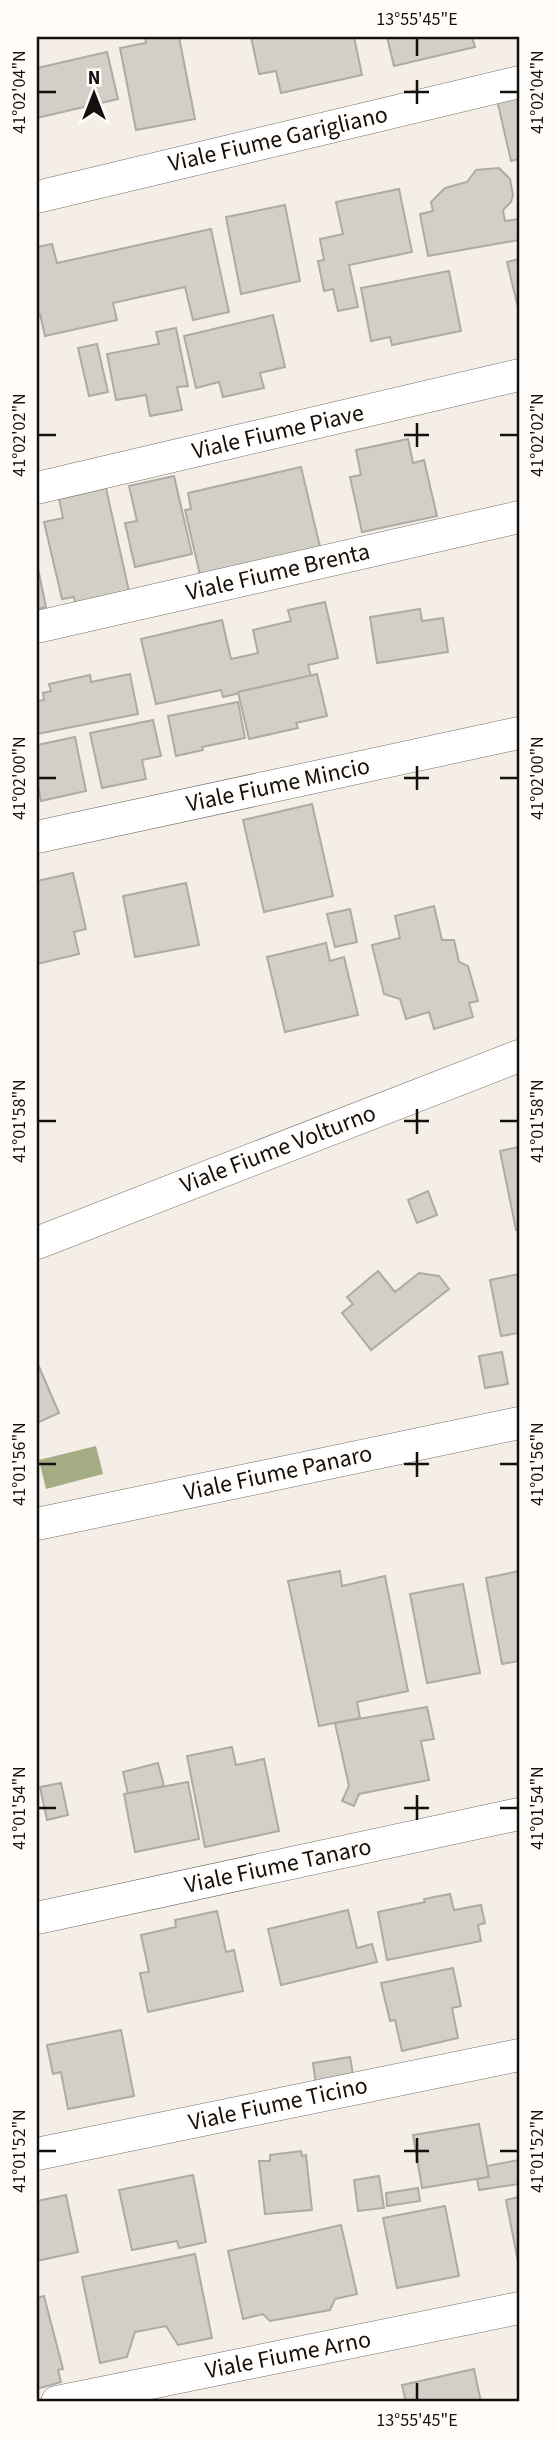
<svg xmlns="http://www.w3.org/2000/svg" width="556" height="2439" font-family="'Source Sans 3',sans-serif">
	<rect width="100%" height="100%" fill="#f5eee7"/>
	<polygon fill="#a4ac84" points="96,1446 103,1474 46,1489 39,1460"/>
	<g fill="#d1cfc6" stroke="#adaba3" stroke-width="2">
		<polygon points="145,37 179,37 195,119 136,130 120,48 146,43"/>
		<polygon points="251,37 354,37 362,75 281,93 276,71 259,74"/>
		<polygon points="387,37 472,37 475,47 394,66"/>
		<polygon points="107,52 118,99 37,118 37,68"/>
		<polygon points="519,96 519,159 511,161 497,100"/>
		<polygon points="499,168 510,179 513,195 511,202 503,210 505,221 519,219 519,240 428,256 420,214 433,211 431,202 445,188 467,182 476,170"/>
		<polygon points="399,189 412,252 349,265 358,307 338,311 333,289 324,291 318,261 324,260 320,239 343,234 336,202"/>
		<polygon points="285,205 300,281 241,294 226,217"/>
		<polygon points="211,229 229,312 193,320 185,287 113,303 117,320 45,336 40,314 37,315 37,247 52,244 57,263"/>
		<polygon points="519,259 519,312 507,262"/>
		<polygon points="449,271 461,331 392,345 390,337 371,341 361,288"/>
		<polygon points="273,315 285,367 260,373 264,388 223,397 219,382 196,388 184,336"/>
		<polygon points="176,328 188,386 177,387 182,410 150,416 146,395 116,400 107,354 159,344 156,332"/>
		<polygon points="97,344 108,392 89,396 78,348"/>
		<polygon points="408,439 413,463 424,460 437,516 362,532 350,477 361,475 356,450"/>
		<polygon points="301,467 320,547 200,575 185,510 191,509 188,493"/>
		<polygon points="174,476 192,554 135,567 125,523 137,521 129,486"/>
		<polygon points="106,488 129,591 75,603 74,597 62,599 44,522 63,518 59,499"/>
		<polygon points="37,564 46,607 37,609"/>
		<polygon points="325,602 338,658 308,665 311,676 223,697 221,690 156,704 141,639 222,620 231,659 258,653 253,630 291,621 288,610"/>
		<polygon points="420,609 422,621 443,618 448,652 377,663 370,617"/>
		<polygon points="130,674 138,714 37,734 37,701 44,700 43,693 51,691 49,684 90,675 91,682"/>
		<polygon points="317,674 327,716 296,723 298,728 249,739 238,692"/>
		<polygon points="238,702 245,738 202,747 203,750 176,756 168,716"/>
		<polygon points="153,720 161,756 142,760 146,779 102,788 90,733"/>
		<polygon points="75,737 86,791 41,801 37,781 37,745"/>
		<polygon points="312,804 333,896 264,912 243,820"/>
		<polygon points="73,873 86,929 74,932 79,954 37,964 37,881"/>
		<polygon points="186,883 199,945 135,957 123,896"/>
		<polygon points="434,906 442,940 454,940 459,962 468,966 478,1001 469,1003 473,1017 434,1029 429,1012 406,1019 400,999 384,994 372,945 400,938 395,916"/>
		<polygon points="350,909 357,942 335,947 327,914"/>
		<polygon points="326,943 330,961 344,957 358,1015 285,1032 267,957"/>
		<polygon points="519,1147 519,1230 516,1230 500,1151"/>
		<polygon points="428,1191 437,1215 417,1223 408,1200"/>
		<polygon points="378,1271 395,1292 419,1273 439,1276 449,1289 371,1350 342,1313 353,1304 347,1297"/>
		<polygon points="519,1274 519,1333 501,1336 490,1280"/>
		<polygon points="502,1352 508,1384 485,1388 479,1356"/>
		<polygon points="37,1362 59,1413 37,1423"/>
		<polygon points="340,1571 342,1586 385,1576 408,1691 357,1702 360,1718 319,1726 288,1581"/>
		<polygon points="519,1571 519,1661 502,1664 486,1578"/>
		<polygon points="463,1584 480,1673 427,1683 410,1594"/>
		<polygon points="427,1707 434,1739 421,1741 429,1780 359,1794 354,1806 342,1801 349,1786 335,1723"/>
		<polygon points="232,1747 236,1765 264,1759 279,1831 205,1847 187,1756"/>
		<polygon points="158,1763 164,1786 128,1794 123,1772"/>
		<polygon points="188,1782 199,1839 135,1852 124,1794"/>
		<polygon points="61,1783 68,1815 47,1820 40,1787"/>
		<polygon points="450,1894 454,1910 481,1905 485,1923 478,1925 481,1941 387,1960 378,1912 425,1902 424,1899"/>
		<polygon points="348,1910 357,1948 372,1944 377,1962 281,1985 268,1929"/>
		<polygon points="217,1911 226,1952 234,1950 243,1991 148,2012 140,1973 149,1972 141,1935 176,1927 175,1920"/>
		<polygon points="453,1968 461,2006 452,2008 458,2038 402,2051 395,2020 390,2021 381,1983"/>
		<polygon points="121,2030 134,2096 68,2109 61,2072 53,2074 47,2045"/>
		<polygon points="350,2057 354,2080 316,2086 313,2063"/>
		<polygon points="479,2124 489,2177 422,2188 413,2135"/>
		<polygon points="301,2151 302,2156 306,2155 312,2210 265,2214 259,2161 270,2161 270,2155"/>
		<polygon points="519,2160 519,2184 479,2190 477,2179 489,2177 487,2166"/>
		<polygon points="193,2175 206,2242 179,2248 177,2241 132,2250 119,2190"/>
		<polygon points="379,2176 384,2208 358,2211 354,2180"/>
		<polygon points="418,2188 420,2201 387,2206 386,2193"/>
		<polygon points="66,2195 78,2252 37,2261 37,2201"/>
		<polygon points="519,2197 519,2267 506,2200"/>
		<polygon points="445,2206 459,2276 397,2288 383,2218"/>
		<polygon points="341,2225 357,2294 335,2299 330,2310 270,2321 263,2314 243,2319 228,2251"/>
		<polygon points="195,2254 212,2338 178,2345 166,2326 135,2332 127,2357 100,2363 82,2277"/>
		<polygon points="44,2296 63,2369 58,2370 61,2382 37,2389 37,2298"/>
		<polygon points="474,2369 481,2402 406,2402 402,2385"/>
	</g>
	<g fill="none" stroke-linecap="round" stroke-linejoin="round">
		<defs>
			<g id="minor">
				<polyline points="37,197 519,82"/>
				<polyline points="37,488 519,375"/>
				<polyline points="37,627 519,517"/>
				<polyline points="37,837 519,733"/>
				<polyline points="37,1243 519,1056"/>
				<polyline points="37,1524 519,1423"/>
				<polyline points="37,1918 519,1814"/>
				<polyline points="37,2154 519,2055"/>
				<polyline points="57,2402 519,2308"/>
			</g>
		</defs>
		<use href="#minor" stroke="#736e68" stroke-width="33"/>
		<use href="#minor" stroke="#fff" stroke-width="32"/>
	</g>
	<path fill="none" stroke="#13110f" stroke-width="2.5" d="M417,38V56M417,80V104M38,92H56M404,92H429M500,92H518M417,423V447M38,435H56M404,435H429M500,435H518M417,766V790M38,778H56M404,778H429M500,778H518M417,1109V1134M38,1121H56M404,1121H429M500,1121H518M417,1452V1477M38,1464H56M404,1464H429M500,1464H518M417,1795V1820M38,1808H56M404,1808H429M500,1808H518M417,2138V2163M38,2151H56M404,2151H429M500,2151H518M417,2383V2400"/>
	<g text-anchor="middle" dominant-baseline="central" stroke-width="5" stroke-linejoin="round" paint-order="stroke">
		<g font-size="24" fill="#13110f" stroke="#fffcf9">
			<text transform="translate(278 139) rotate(-13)">Viale Fiume Garigliano</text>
			<text transform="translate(278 432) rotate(-13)">Viale Fiume Piave</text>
			<text transform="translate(278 572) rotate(-13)">Viale Fiume Brenta</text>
			<text transform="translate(278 785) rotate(-12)">Viale Fiume Mincio</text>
			<text transform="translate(278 1149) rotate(-21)">Viale Fiume Volturno</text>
			<text transform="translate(278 1473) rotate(-12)">Viale Fiume Panaro</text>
			<text transform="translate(278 1866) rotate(-12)">Viale Fiume Tanaro</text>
			<text transform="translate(278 2104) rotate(-12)">Viale Fiume Ticino</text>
			<text transform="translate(288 2355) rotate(-11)">Viale Fiume Arno</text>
		</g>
	</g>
	<rect width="556" height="2439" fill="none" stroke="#fffcf9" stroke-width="77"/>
	<g transform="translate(94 94)" stroke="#fffcf9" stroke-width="5" paint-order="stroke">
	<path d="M0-5L12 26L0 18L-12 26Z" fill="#13110f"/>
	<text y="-10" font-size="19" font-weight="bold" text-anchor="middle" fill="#13110f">N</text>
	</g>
	<rect x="38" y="38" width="480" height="2362" fill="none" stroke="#13110f" stroke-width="2.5"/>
	<g font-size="18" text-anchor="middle" fill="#13110f">
		<text x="417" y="25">13°55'45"E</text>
		<text transform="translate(19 92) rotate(-90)" y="6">41°02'04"N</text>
		<text transform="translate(537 92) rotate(-90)" y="6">41°02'04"N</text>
		<text transform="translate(19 435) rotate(-90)" y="6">41°02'02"N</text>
		<text transform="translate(537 435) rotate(-90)" y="6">41°02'02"N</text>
		<text transform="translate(19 778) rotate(-90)" y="6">41°02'00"N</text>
		<text transform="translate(537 778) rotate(-90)" y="6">41°02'00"N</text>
		<text transform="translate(19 1121) rotate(-90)" y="6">41°01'58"N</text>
		<text transform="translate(537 1121) rotate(-90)" y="6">41°01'58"N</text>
		<text transform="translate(19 1464) rotate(-90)" y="6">41°01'56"N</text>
		<text transform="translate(537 1464) rotate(-90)" y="6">41°01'56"N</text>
		<text transform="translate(19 1808) rotate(-90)" y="6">41°01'54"N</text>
		<text transform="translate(537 1808) rotate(-90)" y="6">41°01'54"N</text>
		<text transform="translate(19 2151) rotate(-90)" y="6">41°01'52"N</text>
		<text transform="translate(537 2151) rotate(-90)" y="6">41°01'52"N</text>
		<text x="417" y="2426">13°55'45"E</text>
	</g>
</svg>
